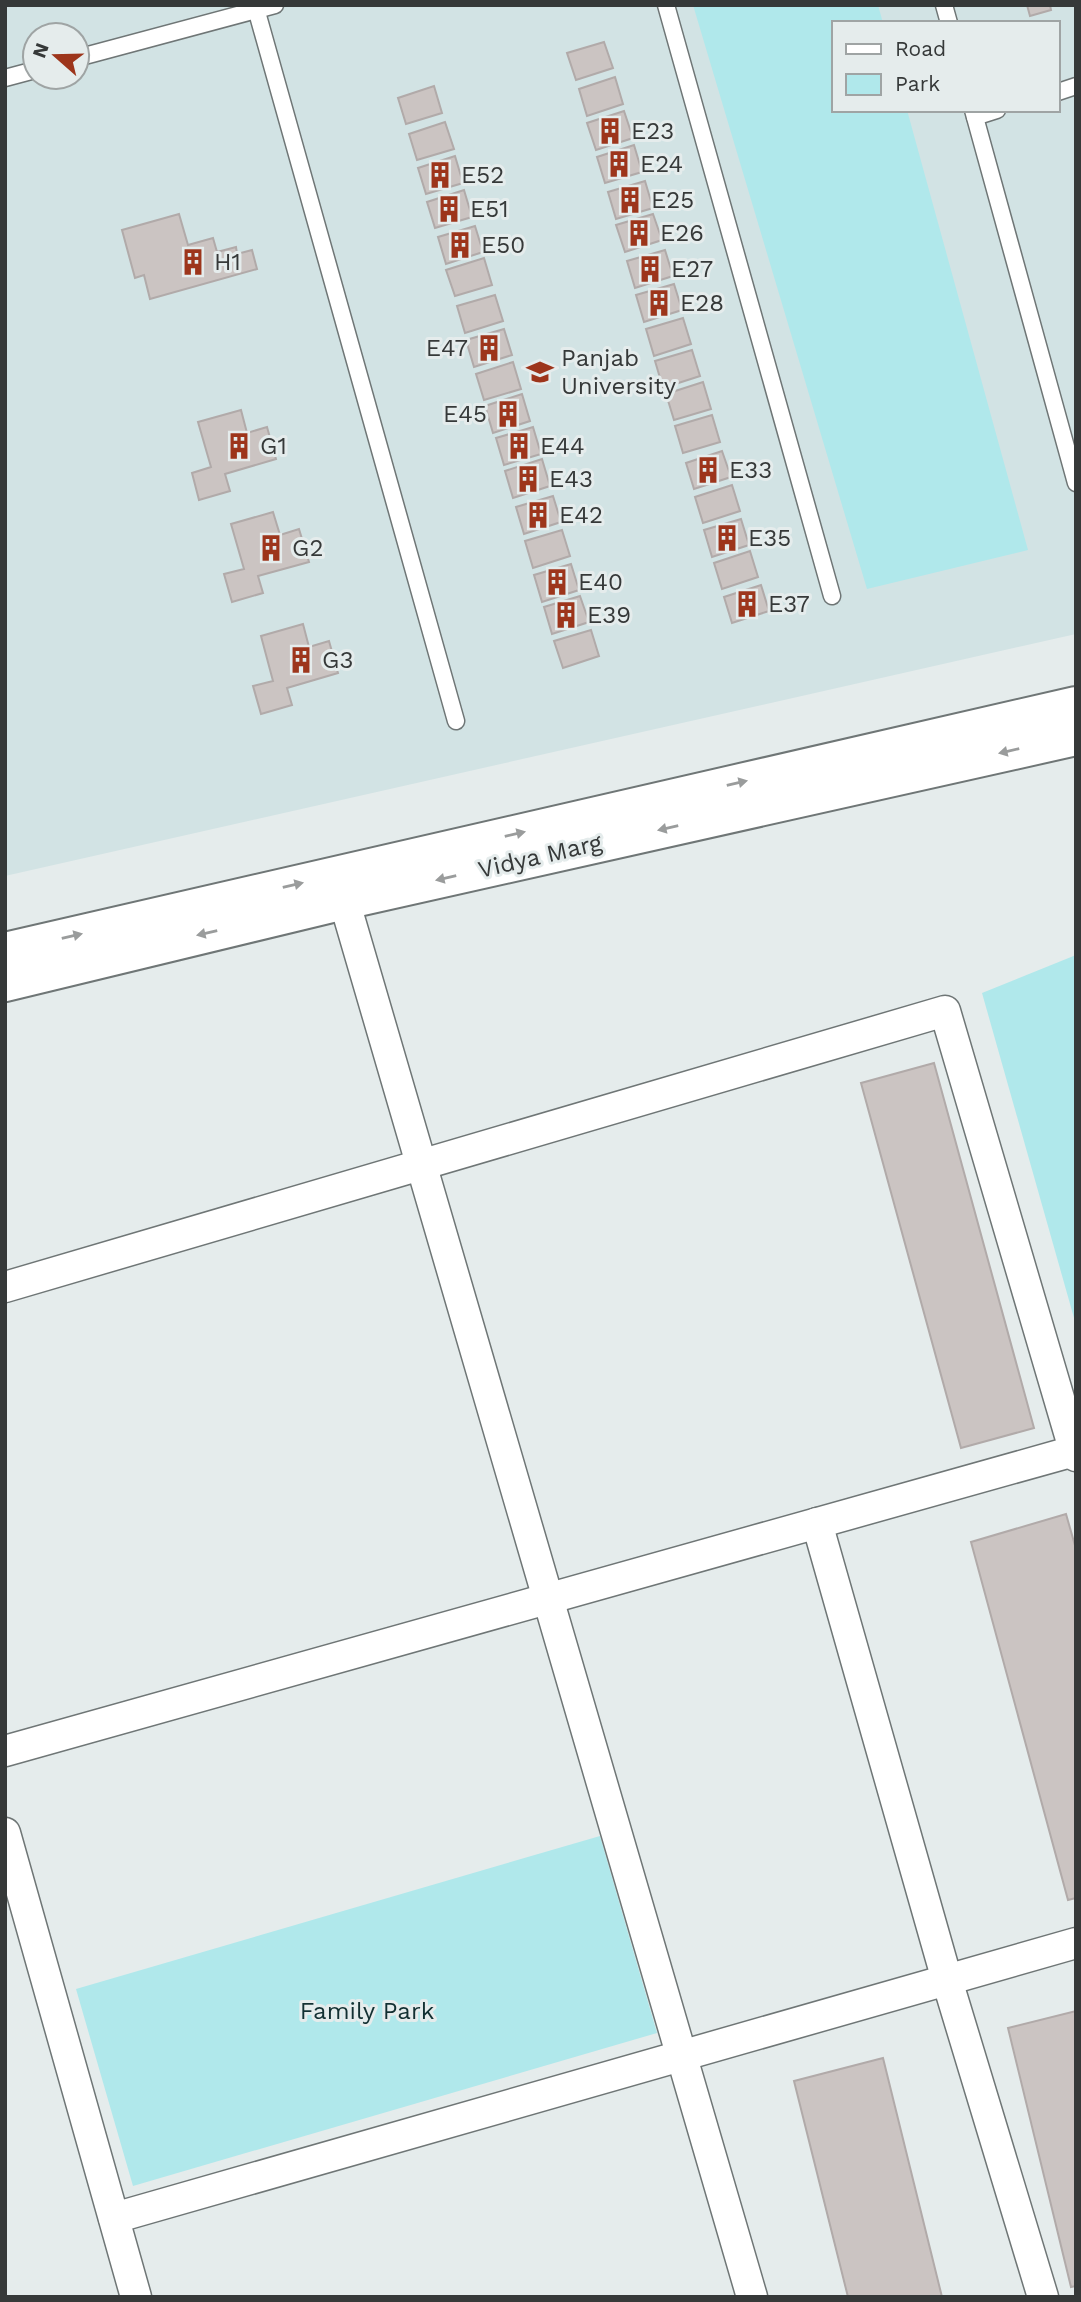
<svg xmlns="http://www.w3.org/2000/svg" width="1081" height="2302" font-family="'Work Sans',sans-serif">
	<rect width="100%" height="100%" fill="#e5ecec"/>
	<path fill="#d2e3e4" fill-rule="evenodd" d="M5,5H1076V634L5,876ZM834,23H1058V110H834ZM35,35H77V77H35Z"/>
	<g fill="#b0e8eb">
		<polygon points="693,5 878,5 883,23 834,23 834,110 907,110 1028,550 867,589"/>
		<polygon points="1076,955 1076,1325 982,993"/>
		<polygon points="600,1836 657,2033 133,2186 76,1989"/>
	</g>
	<g fill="#cbc4c2" stroke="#b1aaa9" stroke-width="2">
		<polygon points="1027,5 1050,5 1051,10 1030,16"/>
		<polygon points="604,42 613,68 576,80 567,53"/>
		<polygon points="615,77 623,104 587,116 579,89"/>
		<polygon points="434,86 442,113 406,124 398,98"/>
		<polygon points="624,111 633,138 596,150 587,123"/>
		<polygon points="445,122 454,149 417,160 409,134"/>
		<polygon points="634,145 642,172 605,183 597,157"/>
		<polygon points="455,156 463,183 426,194 418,168"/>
		<polygon points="645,181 653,208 616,219 608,192"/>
		<polygon points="464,190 472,217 435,228 427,202"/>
		<polygon points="179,214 188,245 213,238 217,252 236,247 237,254 252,250 257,269 150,299 144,275 135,278 122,230"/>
		<polygon points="653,214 662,240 625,252 616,225"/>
		<polygon points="475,226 483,252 446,264 438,237"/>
		<polygon points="665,250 673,276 635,288 627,261"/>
		<polygon points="484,258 492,285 455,296 446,270"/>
		<polygon points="674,284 682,310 644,322 636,295"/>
		<polygon points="495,295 503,321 465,333 457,306"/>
		<polygon points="683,318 691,344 654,356 646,329"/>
		<polygon points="504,329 512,355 474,367 466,340"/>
		<polygon points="692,350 700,376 663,388 655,361"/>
		<polygon points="513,362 521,389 484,400 476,374"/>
		<polygon points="703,382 711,409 674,420 666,394"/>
		<polygon points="522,394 530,421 493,433 485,406"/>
		<polygon points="241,410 247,433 267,427 276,459 225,474 230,491 199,500 192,473 211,467 198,422"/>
		<polygon points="712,415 720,442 683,453 675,426"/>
		<polygon points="533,427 541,454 504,465 496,438"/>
		<polygon points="722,451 731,477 694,489 686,463"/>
		<polygon points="542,459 550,486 513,498 505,471"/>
		<polygon points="732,485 740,511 703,523 695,497"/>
		<polygon points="553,496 561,522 524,534 516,507"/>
		<polygon points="273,512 280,535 299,529 309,562 258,576 263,593 232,602 224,574 244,569 231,524"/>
		<polygon points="741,519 749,545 712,557 704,530"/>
		<polygon points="562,530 570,556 533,568 525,541"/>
		<polygon points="750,551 758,577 722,589 714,563"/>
		<polygon points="571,564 579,590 542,602 534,575"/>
		<polygon points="761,585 769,611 732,623 724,597"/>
		<polygon points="580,596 589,622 552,634 544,607"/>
		<polygon points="303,624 309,647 329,641 338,673 287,688 292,705 261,714 253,686 273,681 261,636"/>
		<polygon points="591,630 599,656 563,668 554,641"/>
		<polygon points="934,1063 1034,1428 961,1448 861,1083"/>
		<polygon points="1066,1514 1076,1549 1076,1898 1068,1900 971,1542"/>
		<polygon points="1076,2011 1076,2286 1071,2287 1008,2028"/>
		<polygon points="883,2058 942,2297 848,2297 794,2081"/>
	</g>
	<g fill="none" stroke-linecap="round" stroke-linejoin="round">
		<defs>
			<g id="lane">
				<polyline points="255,5 456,721"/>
				<polyline points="666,5 832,596"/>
				<polyline points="944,5 949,23"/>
				<polyline points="77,58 275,5"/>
				<polyline points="5,78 35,70"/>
				<polyline points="1058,92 1076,86"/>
				<polyline points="973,110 1076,483"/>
				<polyline points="975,117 997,110"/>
			</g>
			<g id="street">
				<polyline points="344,900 752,2297"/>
				<polyline points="5,1287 945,1011 1076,1456"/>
				<polyline points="817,1523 947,1980 1043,2297"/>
				<polyline points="5,1751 1074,1451"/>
				<polyline points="5,1833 136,2297"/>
				<polyline points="114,2218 1076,1943"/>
			</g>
			<g id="secondary">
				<polyline points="5,952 1076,706"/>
				<polyline points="5,982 344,900 1076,736"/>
			</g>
		</defs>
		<use href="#lane" stroke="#6f7676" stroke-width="19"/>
		<use href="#street" stroke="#6f7676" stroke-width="33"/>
		<use href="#secondary" stroke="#6f7676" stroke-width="42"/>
		<use href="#lane" stroke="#fff" stroke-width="16"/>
		<use href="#street" stroke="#fff" stroke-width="30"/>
		<use href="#secondary" stroke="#fff" stroke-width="38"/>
	</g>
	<defs><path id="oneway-solid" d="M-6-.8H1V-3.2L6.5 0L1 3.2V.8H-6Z" transform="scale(1.75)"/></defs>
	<g fill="#9a9c9c">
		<use href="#oneway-solid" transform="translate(1009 751) rotate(167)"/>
		<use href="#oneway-solid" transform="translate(737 783) rotate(-13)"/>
		<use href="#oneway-solid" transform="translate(668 828) rotate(167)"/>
		<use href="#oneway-solid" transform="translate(515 834) rotate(-13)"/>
		<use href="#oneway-solid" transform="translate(446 878) rotate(167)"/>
		<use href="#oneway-solid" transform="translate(293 885) rotate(-13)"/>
		<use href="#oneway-solid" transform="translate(207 933) rotate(167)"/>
		<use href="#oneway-solid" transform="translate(72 936) rotate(-13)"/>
	</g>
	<defs>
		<symbol id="building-bare" viewBox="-9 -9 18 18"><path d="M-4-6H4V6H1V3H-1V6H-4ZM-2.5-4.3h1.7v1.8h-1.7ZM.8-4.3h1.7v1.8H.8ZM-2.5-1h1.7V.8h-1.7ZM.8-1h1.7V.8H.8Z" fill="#9d351b" stroke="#e5ecec" stroke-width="2.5" paint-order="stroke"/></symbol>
		<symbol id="university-bare" viewBox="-9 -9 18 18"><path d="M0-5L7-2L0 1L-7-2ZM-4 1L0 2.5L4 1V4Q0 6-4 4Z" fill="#9d351b" stroke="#e5ecec" stroke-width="2.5" paint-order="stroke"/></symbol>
	</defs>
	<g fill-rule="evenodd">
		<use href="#building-bare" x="591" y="112" width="38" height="38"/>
		<use href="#building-bare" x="600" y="145" width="38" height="38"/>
		<use href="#building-bare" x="421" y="156" width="38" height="38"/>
		<use href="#building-bare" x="611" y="181" width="38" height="38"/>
		<use href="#building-bare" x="430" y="190" width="38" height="38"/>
		<use href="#building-bare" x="620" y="214" width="38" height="38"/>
		<use href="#building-bare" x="441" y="226" width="38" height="38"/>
		<use href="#building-bare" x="174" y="243" width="38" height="38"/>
		<use href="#building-bare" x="631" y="250" width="38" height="38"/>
		<use href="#building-bare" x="640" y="284" width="38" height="38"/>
		<use href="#building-bare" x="470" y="329" width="38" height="38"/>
		<use href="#university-bare" x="521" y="353" width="38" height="38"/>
		<use href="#building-bare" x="489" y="395" width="38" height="38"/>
		<use href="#building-bare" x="220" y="427" width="38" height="38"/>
		<use href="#building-bare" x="500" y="427" width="38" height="38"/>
		<use href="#building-bare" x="689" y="451" width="38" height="38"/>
		<use href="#building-bare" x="509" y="460" width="38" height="38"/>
		<use href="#building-bare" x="519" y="496" width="38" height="38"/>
		<use href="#building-bare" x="708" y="519" width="38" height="38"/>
		<use href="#building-bare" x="252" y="529" width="38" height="38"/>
		<use href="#building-bare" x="538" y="563" width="38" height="38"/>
		<use href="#building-bare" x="728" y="585" width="38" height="38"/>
		<use href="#building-bare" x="547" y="596" width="38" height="38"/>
		<use href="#building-bare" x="282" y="641" width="38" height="38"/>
	</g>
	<g text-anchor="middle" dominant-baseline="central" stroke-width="6" stroke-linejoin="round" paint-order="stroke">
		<g font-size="24" fill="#363939" stroke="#e5ecec" text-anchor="start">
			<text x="631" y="131">E23</text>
			<text x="640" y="164">E24</text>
			<text x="461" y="175">E52</text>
			<text x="651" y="200">E25</text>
			<text x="470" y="209">E51</text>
			<text x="660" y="233">E26</text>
			<text x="481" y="245">E50</text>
			<text x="214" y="262">H1</text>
			<text x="671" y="269">E27</text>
			<text x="680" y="303">E28</text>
			<text x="468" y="348" text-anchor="end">E47</text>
			<text x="561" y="358">Panjab<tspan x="561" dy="28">University</tspan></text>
			<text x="487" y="414" text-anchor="end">E45</text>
			<text x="260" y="446">G1</text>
			<text x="540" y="446">E44</text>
			<text x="729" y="470">E33</text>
			<text x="549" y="479">E43</text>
			<text x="559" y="515">E42</text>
			<text x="748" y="538">E35</text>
			<text x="292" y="548">G2</text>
			<text x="578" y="582">E40</text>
			<text x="768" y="604">E37</text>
			<text x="587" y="615">E39</text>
			<text x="322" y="660">G3</text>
		</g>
		<g font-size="24" fill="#363939" stroke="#e5ecec">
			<text transform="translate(540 856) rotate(-13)">Vidya Marg</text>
		</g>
		<g font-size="24" fill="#123032" stroke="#e5ecec">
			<text x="367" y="2011">Family Park</text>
		</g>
	</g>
	<rect width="1081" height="2302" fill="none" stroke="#363939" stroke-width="14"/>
	<rect x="832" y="21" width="228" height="91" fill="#e5ecec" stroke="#9fa4a4" stroke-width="2"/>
	<rect x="846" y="44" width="35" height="10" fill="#ffffff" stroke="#9fa4a4" stroke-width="2"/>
	<text x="895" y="56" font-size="21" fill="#363939">Road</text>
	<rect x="846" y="74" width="35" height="21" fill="#b0e8eb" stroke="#9fa4a4" stroke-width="2"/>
	<text x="895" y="91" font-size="21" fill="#363939">Park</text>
	<g transform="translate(56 56) rotate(290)"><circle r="33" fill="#e5ecec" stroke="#9fa4a4" stroke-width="2"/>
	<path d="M0-5L12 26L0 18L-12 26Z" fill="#9d351b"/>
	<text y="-10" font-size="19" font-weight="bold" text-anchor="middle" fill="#363939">N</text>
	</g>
</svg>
